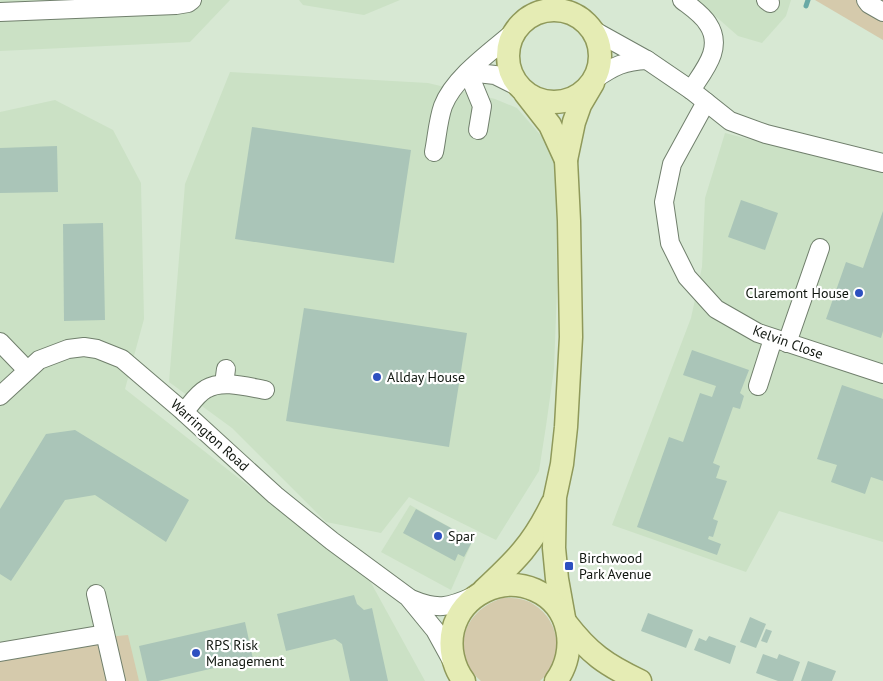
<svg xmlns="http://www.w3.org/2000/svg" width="883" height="681" font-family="'PT Sans',sans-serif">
	<rect width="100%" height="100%" fill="#d7e8d3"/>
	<g fill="#cbe1c5">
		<polygon points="0,0 230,0 190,42 0,51"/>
		<polygon points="299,0 400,0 364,15 303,5"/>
		<polygon points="697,0 791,0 786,16 762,43 738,36"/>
		<polygon points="230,72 428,83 495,99 517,108 556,153 557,289 554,369 546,426 539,471 496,540 409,497 381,533 326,522 232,428 169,382 185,184"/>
		<polygon points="55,100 113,130 141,183 144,319 125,389 370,581 425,681 0,681 0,112"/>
		<polygon points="725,133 826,159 883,168 883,542 779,511 746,572 612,525 691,318 702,267 705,198"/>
		<polygon points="410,505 473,540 451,590 381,552"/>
	</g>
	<g fill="#d5caac">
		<polygon points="815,0 883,0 883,40"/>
		<path d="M503,598C514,598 524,598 533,604C561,620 565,661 540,681H481C448,653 464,609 503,598Z"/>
		<polygon points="128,635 139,681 0,681 0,647"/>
	</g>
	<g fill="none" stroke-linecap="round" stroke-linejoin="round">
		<polyline stroke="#69a9a5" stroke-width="5" points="806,6 808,0"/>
	</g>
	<g fill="#aac5b8">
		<polygon points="252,127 411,150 394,263 235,239"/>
		<polygon points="57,146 58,192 0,193 0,148"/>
		<polygon points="741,200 778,213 765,250 728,237"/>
		<polygon points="883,211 883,331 881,338 826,319 846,262 863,268"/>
		<polygon points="103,223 105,320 64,321 63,224"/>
		<polygon points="304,308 467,333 449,447 286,421"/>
		<polygon points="692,350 749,370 740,393 744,396 740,409 733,407 713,463 720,466 716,478 727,481 713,519 718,521 713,537 709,536 708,539 721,544 717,555 637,527 669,437 683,442 700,393 712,397 716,386 683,375"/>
		<polygon points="842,385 883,399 883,481 871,477 865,494 831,482 837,465 817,459"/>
		<polygon points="75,430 189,500 166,542 95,495 65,500 11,581 0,574 0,509 46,434"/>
		<polygon points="416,509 473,540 464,557 458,554 455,561 403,533"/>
		<polygon points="354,595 357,604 364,610 372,608 388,681 350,681 342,644 335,639 286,651 277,614"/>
		<polygon points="648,613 693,630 686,648 641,631"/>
		<polygon points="750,617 766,624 756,648 740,642"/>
		<polygon points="245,622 253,659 158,681 147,681 139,646"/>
		<polygon points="766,629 772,631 767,643 761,641"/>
		<polygon points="709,636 736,646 730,664 694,650 699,638 706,641"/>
		<polygon points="763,654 777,659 779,654 800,662 793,681 778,681 756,673"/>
		<polygon points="808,661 836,671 832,681 801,681"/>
	</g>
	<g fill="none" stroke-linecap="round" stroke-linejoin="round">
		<defs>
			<g id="minor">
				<path d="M682,0C691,7 702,14 708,24C724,48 704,70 691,90"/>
				<polyline points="766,0 770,3"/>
				<polyline points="866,0 869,4 883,12"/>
				<polyline points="0,12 176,5 188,3 192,0"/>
				<polyline points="593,30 647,60 691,90 730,121 766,134 883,163"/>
				<polyline points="468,72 482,106 478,130"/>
				<polyline points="468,72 495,75 519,87"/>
				<path d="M595,79C614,66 624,61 647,60"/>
				<polyline points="706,102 672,164 664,202 670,243 687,277 716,309 758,333 883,374"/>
				<path d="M434,152C437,137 438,120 443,106C454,77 492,51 515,31"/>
				<polyline points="0,342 27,370"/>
				<polyline points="787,343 820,248"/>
				<polyline points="224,384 226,369"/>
				<polyline points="758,386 773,339"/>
				<polyline points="0,396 39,360 68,349 84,347 97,349 122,359 184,412 275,495 332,541 408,597 435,630 452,661"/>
				<path d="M184,412C191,404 197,394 206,389C222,379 248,387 265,390"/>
				<polyline points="96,594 116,681"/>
				<path d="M411,599C437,610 448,608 474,596"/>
				<polyline points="0,652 105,634"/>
			</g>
			<g id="major">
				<circle cx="554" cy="56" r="46"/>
				<polyline points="525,93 550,125 566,160"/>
				<path d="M484,590C515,561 533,544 552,504"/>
				<polyline points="564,618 557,579 554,548 555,497 562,464 566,427 571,337 569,221 566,160 574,122 580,105 593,83"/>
				<path d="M566,623C589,653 606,665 640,681"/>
				<path d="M464,681C453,667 449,647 453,630C462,595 501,575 535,590C571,606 578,651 556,681"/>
			</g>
		</defs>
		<use href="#minor" stroke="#707f6c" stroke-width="20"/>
		<use href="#major" stroke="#8f995a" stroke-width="25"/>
		<use href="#minor" stroke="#fff" stroke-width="18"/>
		<use href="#major" stroke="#e5ecb4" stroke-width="22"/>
	</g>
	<g fill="#2d50c0" stroke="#fff" stroke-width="2">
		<circle cx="859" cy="293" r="5"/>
		<circle cx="377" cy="377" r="5"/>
		<circle cx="438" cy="536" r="5"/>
		<rect x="564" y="561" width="10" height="10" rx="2.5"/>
		<circle cx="196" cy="653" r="5"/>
	</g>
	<g text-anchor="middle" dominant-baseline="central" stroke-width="4.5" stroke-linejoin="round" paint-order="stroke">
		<g font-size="14" fill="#10160f" stroke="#fff" text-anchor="start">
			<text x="849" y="293" text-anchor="end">Claremont House</text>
			<text x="387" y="377">Allday House</text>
			<text x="448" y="536">Spar</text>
			<text x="579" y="558">Birchwood<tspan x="579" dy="16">Park Avenue</tspan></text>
			<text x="206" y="645">RPS Risk<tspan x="206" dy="16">Management</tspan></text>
		</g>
		<g font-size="14" fill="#10160f" stroke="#fff">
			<text transform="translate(788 342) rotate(20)">Kelvin Close</text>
			<text transform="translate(210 435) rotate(42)">Warrington Road</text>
		</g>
	</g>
</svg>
